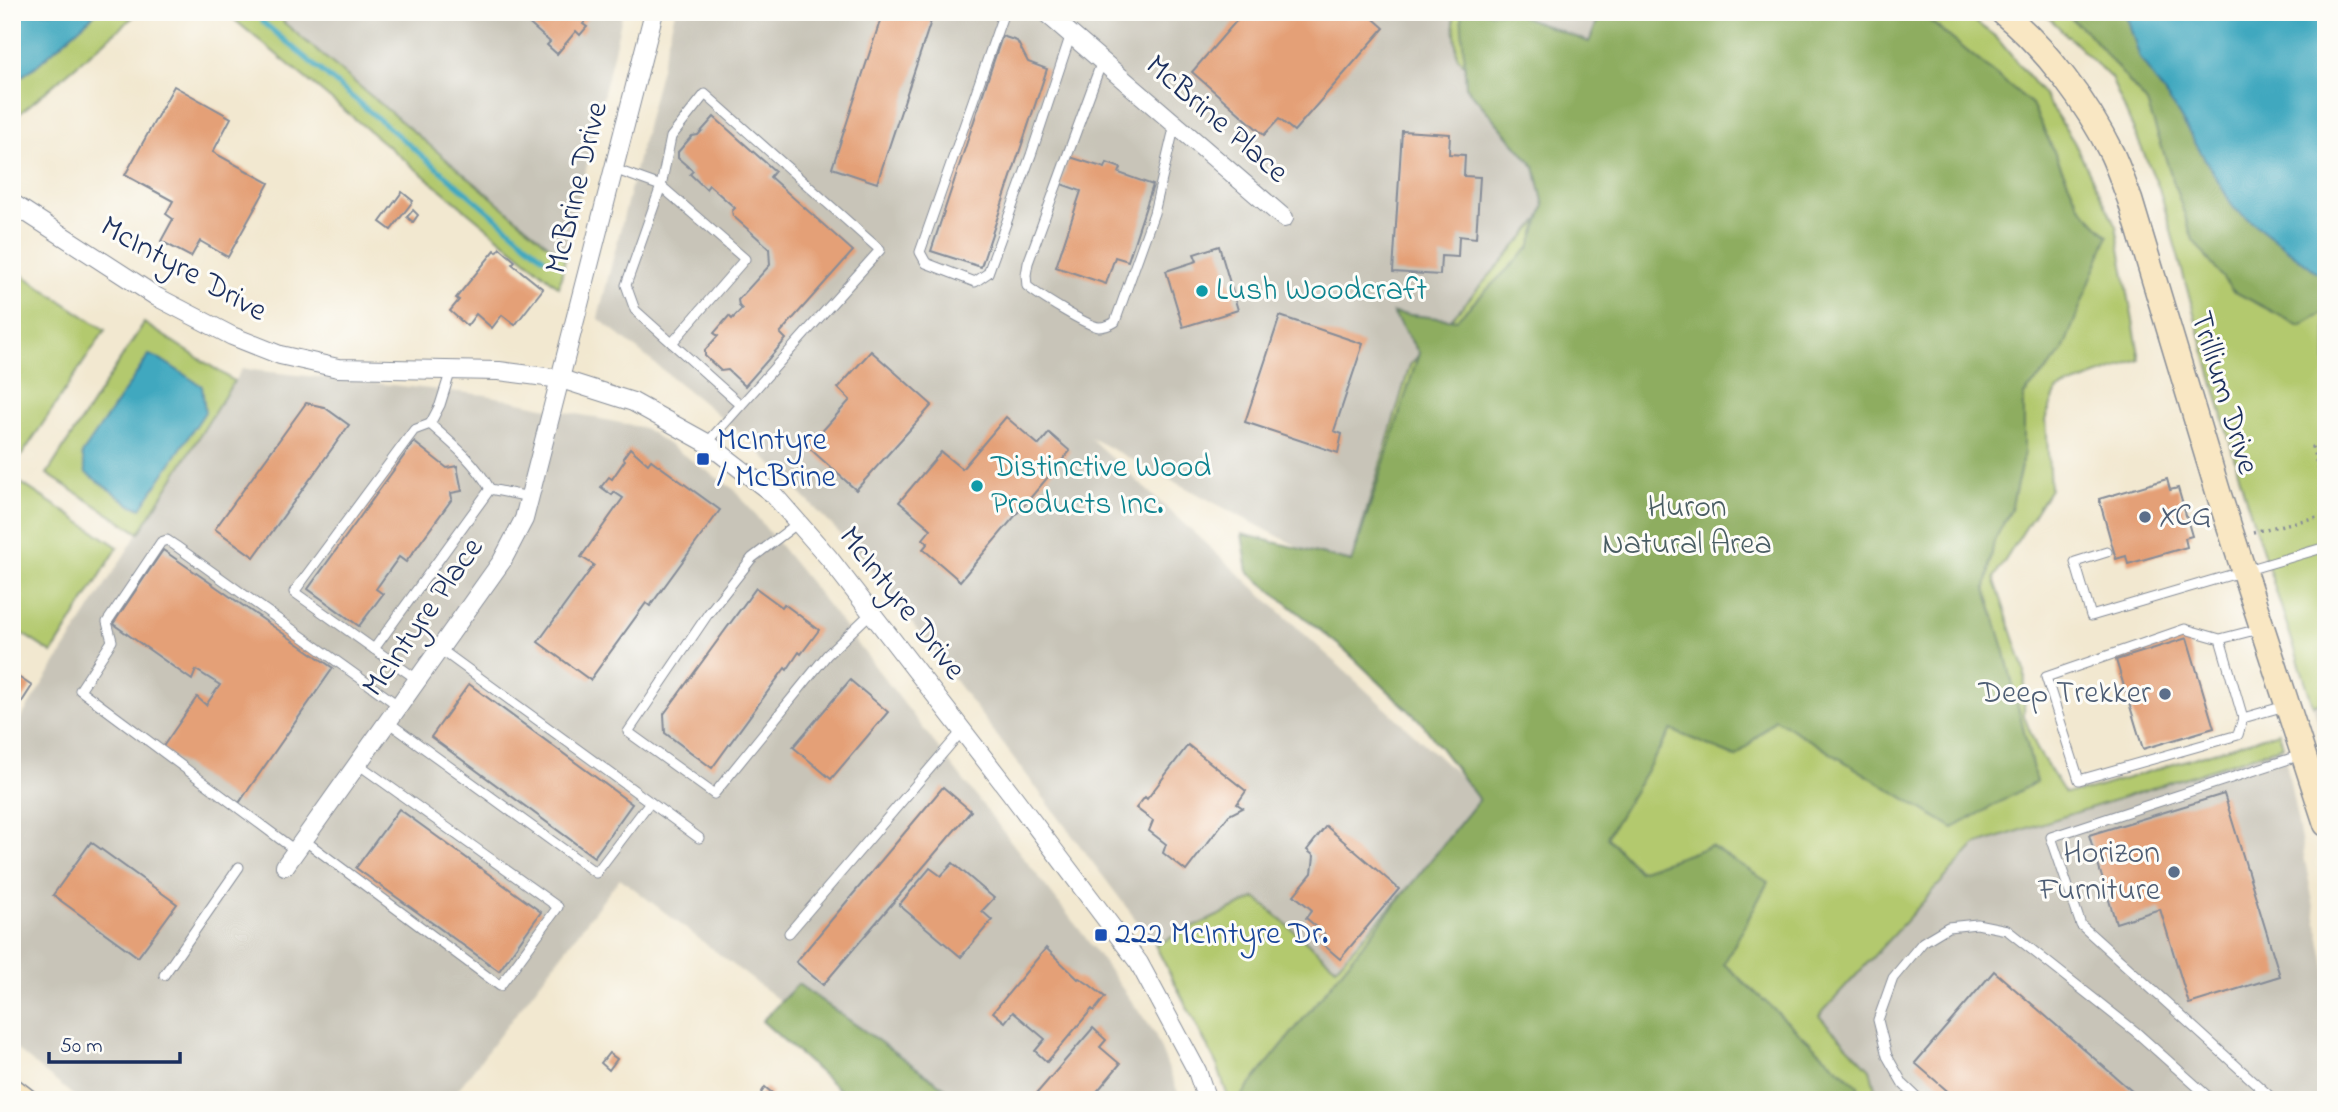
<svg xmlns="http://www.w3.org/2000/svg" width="2338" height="1112" font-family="'Indie Flower',sans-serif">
	<rect width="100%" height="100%" fill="#fdfcf7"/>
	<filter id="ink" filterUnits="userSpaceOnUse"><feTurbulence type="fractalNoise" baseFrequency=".0143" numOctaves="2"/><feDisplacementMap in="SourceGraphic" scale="14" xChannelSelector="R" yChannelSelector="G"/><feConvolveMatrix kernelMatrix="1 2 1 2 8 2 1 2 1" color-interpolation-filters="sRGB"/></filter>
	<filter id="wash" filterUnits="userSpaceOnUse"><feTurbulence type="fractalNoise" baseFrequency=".00686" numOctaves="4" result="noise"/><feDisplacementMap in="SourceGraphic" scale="28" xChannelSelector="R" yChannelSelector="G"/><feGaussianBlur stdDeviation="1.57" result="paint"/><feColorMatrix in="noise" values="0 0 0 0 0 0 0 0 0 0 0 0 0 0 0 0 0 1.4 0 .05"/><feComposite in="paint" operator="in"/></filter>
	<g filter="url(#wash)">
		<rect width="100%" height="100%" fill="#f2e8d0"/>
		<g fill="#c8c4b8">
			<polygon points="286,12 623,12 565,259 283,22"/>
			<polygon points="675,12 1453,12 1457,56 1562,194 1348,573 1089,437 1487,801 1336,967 1256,898 1155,945 858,552 742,434 598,318"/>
			<polygon points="1482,12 1604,12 1592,50"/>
			<polygon points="242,369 486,395 644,428 735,490 815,589 1082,933 1154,1032 1181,1100 909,1100 620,878 450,1100 79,1100 12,1046 12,732"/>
			<polygon points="2326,700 2326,753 2313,705"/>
			<polygon points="2283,746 2326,970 2326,1100 1885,1100 1876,1092 1870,1069 1819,1016 1975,845"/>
		</g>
		<g fill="#b3c96e" stroke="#677c66" stroke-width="2">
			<polygon points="97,12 139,12 12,120 12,83 35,67"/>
			<polygon points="225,12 286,12 283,22 565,259 559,287"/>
			<polygon points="1453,12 1482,12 1591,50 1604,12 1962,12 1996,37 2043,94 2074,142 2116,226 2140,360 2057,390 2046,417 2050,489 1994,578 2025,671 2024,716 2037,749 2065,793 2085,791 2279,732 2283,746 1975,845 1819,1016 1870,1069 1876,1092 1885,1100 1229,1100 1217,1065 1155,945 1256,898 1336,967 1487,801 1348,573 1410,365 1562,194 1457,56"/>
			<polygon points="2043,12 2326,12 2326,700 2313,705 2245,496 2159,188 2111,78"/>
			<polygon points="12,268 105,330 12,470"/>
			<polygon points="144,323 234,381 139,533 47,474"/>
			<polygon points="12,477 118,547 52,653 12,627"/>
		</g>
		<g fill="#8ead61" stroke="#546e60" stroke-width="2">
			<polygon points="1461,12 1511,12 1589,42 1601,12 1919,12 2032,104 2079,205 2108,236 2062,353 2024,395 2024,453 2011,510 1994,541 1986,589 2005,652 2036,782 1953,828 1775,719 1736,757 1671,730 1607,837 1639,871 1711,846 1768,882 1724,964 1858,1086 1861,1100 1238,1100 1479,800 1421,722 1346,651 1248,572 1242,534 1352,562 1419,353 1393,313 1456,320 1530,247 1544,206 1535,167 1466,87"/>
			<polygon points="2063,12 2123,12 2128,20 2140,58 2177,112 2234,208 2326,279 2326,311 2300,326 2233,291 2193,240 2147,103 2088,33"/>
			<polygon points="798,984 962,1100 851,1100 762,1021"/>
		</g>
		<g fill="#3fa8bf" stroke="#2d6c8e" stroke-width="2">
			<polygon points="12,12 97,12 35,67 12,83"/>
			<polygon points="2123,12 2326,12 2326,279 2234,208 2177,112 2140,58 2128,20"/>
			<polygon points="149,355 160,359 202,386 205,412 141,508 131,505 86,473 82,454"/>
		</g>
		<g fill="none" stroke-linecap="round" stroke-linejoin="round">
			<polyline stroke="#3fa8bf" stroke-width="5" points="254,12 264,23 543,257"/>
		</g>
		<g id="blocks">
			<g fill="#e4a077">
				<polygon points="516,12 589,12 591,14 583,24 587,27 580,35 576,31 557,54 547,45 550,42"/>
				<polygon points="883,12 934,12 877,183 832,168"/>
				<polygon points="1244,12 1366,12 1384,28 1294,131 1279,119 1264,135 1192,72"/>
				<polygon points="1002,36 1017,41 1028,62 1047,69 981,267 931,251"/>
				<polygon points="174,86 231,118 213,152 269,183 228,257 200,241 191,257 161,241 173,219 166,214 173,201 125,175"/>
				<polygon points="714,117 775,171 770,177 853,251 780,333 786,339 745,386 728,370 721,371 705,356 705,350 718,336 714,333 729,316 732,319 742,309 739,306 738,300 770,265 769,248 733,216 732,211 735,208 709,185 706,189 690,174 693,171 678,158 678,152 692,136 698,135"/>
				<polygon points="1402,131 1450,134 1449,154 1465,155 1464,176 1480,177 1476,238 1459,236 1458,257 1441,256 1440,275 1393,272"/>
				<polygon points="1070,157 1105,168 1107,163 1121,168 1119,173 1153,185 1128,261 1115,257 1106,284 1056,267 1081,191 1061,184"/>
				<polygon points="402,192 413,201 391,230 380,222"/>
				<polygon points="413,210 418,215 413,222 407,217"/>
				<polygon points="1219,246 1238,310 1183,327 1166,271 1197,261 1194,254"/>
				<polygon points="500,248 515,261 512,264 543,289 515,325 502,315 492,328 476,314 467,326 450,311 459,300 456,298 495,250 497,252"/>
				<polygon points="1280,316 1363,344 1334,431 1342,434 1338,453 1245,422"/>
				<polygon points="871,351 932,405 856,490 808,447 850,400 838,388"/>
				<polygon points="306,403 324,407 349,425 254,557 215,529"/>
				<polygon points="1006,417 1039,445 1049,433 1070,451 960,581 923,549 928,543 923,539 931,529 899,502 941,452 962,469"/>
				<polygon points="414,442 447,468 457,466 462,491 451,493 452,499 406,562 399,557 376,589 383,594 359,626 308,589"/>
				<polygon points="630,448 648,464 651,460 720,510 650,606 646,603 590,680 538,642 594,565 581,557 623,498 614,492 612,495 601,487 609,477 612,479 625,460 623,458"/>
				<polygon points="2167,479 2170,490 2178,488 2192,536 2185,538 2187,547 2128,564 2126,556 2116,559 2099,499"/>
				<polygon points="163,550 333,668 239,803 162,748 197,697 206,705 220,685 196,670 192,680 113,624"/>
				<polygon points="756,588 782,607 784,604 819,630 801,654 799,652 787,670 785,668 712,768 665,733 664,714"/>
				<polygon points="2187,638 2214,728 2143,749 2116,660"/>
				<polygon points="12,673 32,686 12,717"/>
				<polygon points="850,680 888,712 831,779 793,747"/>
				<polygon points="469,684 632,804 594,857 431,737"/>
				<polygon points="1188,745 1246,791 1237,804 1243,808 1229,815 1186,871 1163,853 1166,844 1149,831 1153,821 1136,808 1145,797 1147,799"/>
				<polygon points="943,787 971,811 823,985 796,962"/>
				<polygon points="2224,794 2280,976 2189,1004 2160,909 2116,923 2089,835"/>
				<polygon points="399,809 541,912 499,971 356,868"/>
				<polygon points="1326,826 1399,889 1340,959 1318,940 1324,933 1306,918 1312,910 1294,895 1312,873 1314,856 1307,850"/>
				<polygon points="91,842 177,904 138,957 53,895"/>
				<polygon points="953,863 994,898 982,911 992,920 961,957 899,905 930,868 941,876"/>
				<polygon points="1046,948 1078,979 1079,978 1090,985 1105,997 1094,1011 1092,1009 1047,1062 1035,1051 1045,1039 1013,1012 1005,1022 993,1012"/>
				<polygon points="1994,971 2142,1100 1945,1100 1951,1094 1915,1063"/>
				<polygon points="1093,1028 1106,1040 1100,1047 1120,1064 1090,1100 1031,1100"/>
				<polygon points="609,1053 617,1059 609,1070 601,1063"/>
				<polygon points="765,1087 772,1093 767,1100 760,1095"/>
			</g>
		</g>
	</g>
	<g filter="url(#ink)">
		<use href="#blocks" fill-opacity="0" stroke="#868c97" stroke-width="2"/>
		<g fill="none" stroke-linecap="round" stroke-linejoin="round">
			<defs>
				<g id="lane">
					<polyline points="1004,12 920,252 926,263 975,282 988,273 1031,155 1071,34"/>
					<path d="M1102,61L1028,263L1026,275L1027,286C1038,295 1087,326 1099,327C1105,327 1110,325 1115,322L1154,213L1175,124"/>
					<polyline points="614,169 661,186 745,259 672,343"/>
					<polyline points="430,424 440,405 451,370"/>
					<polyline points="707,443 880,250 705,94 671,137 661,186 626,285 635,310 741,405"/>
					<polyline points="798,523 752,558 708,614 628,732 714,794 827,655 871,613"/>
					<polyline points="2107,552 2075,562 2091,616 2326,547"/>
					<polyline points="2220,639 2243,718 2238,735 2079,780 2046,677 2185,629 2220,639 2259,629"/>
					<path d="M374,649L294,592L414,430L430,424C454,445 474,461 490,489"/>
					<polyline points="418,680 374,649 490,489 530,497"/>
					<polyline points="2243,718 2285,706"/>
					<polyline points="388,722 596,873 650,802 440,649"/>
					<polyline points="650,802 699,838"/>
					<polyline points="304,840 500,986 558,907 358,764"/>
					<polyline points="296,851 80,690 112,641 107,622 161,542 167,540 176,546 399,706"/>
					<polyline points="789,933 962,731"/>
					<polyline points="164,975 239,867"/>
					<polyline points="1920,1100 1903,1084 1887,1056 1878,1020 1893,978 1923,942 1948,927 1977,924 2007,930 2136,1032 2212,1100"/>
					<polyline points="2274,1100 2081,925 2051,837 2301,755"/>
				</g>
				<g id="street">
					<polyline points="1045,12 1284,218"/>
					<polyline points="12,203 157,297 232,336 280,355 338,368 499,371 561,379 633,402 707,443 773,494 829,558 1010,792 1139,963 1197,1071 1207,1100"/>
					<polyline points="285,866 502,561 524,519 654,12"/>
				</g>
				<g id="secondary">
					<path d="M2002,12C2046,48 2087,103 2112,154C2119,169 2124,185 2130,200L2219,495L2326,824"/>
					<polyline points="12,1090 25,1100"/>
				</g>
			</defs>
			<use href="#lane" stroke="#868c97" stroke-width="11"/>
			<use href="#street" stroke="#868c97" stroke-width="20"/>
			<use href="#secondary" stroke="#868c97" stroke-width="27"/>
			<g stroke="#868c97" stroke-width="3.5" stroke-dasharray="2 5" stroke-linecap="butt">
				<polyline points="2326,444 2312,447 2326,495"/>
				<polyline points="2253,532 2326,515"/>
			</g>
			<use href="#lane" stroke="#fff" stroke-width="9"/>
			<use href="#street" stroke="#fff" stroke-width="18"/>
			<use href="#secondary" stroke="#f9e7c3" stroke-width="24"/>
		</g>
	</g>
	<g fill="#0f9aa8" stroke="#fdfcf7" stroke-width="2.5">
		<circle cx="1202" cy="291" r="7"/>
		<circle cx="977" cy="486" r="7"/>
	</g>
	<g fill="#1a4fb4" stroke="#fdfcf7" stroke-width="2.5">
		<rect x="696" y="452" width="14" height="14" rx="3.5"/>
		<rect x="1094" y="928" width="14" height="14" rx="3.5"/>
	</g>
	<g fill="#5c6f8a" stroke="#fdfcf7" stroke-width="2.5">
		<circle cx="2145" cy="517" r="7"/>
		<circle cx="2165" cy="694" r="7"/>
		<circle cx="2174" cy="872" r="7"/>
	</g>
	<g text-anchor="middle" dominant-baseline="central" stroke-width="6" stroke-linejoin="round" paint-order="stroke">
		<g font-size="32" fill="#1b2f5e" stroke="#fdfcf7">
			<text transform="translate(1216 120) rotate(41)">McBrine Place</text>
			<text transform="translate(578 188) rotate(-76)">McBrine Drive</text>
			<text transform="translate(183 270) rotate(29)">McIntyre Drive</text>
			<text transform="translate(2223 393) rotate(73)">Trillium Drive</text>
			<text transform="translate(901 604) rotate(52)">McIntyre Drive</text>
			<text transform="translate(424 618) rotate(-55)">McIntyre Place</text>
		</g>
		<g font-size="32" fill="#0d838f" stroke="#fdfcf7" text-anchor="start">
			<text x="1216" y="291">Lush Woodcraft</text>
			<text x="991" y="468">Distinctive Wood<tspan x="991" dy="37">Products Inc.</tspan></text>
		</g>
		<g font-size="32" fill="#164399" stroke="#fdfcf7" text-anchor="start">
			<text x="717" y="441">McIntyre<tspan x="717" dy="37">/ McBrine</tspan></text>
			<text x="1115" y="935">222 McIntyre Dr.</text>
		</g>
		<g font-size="32" fill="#495d63" stroke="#fdfcf7">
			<text x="1687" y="508">Huron<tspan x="1687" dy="37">Natural Area</tspan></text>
		</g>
		<g font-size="32" fill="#4e5e75" stroke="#fdfcf7" text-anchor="end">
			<text x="2159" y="517" text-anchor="start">XCG</text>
			<text x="2151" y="694">Deep Trekker</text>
			<text x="2160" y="854">Horizon<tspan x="2160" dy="37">Furniture</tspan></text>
		</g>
	</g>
	<rect width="2338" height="1112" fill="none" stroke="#fdfcf7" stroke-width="42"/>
	<path d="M49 1052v10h131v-10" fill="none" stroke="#1b2f5e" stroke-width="3.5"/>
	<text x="60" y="1052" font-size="21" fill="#1b2f5e" stroke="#fdfcf7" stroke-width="5" paint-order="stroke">50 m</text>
</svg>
